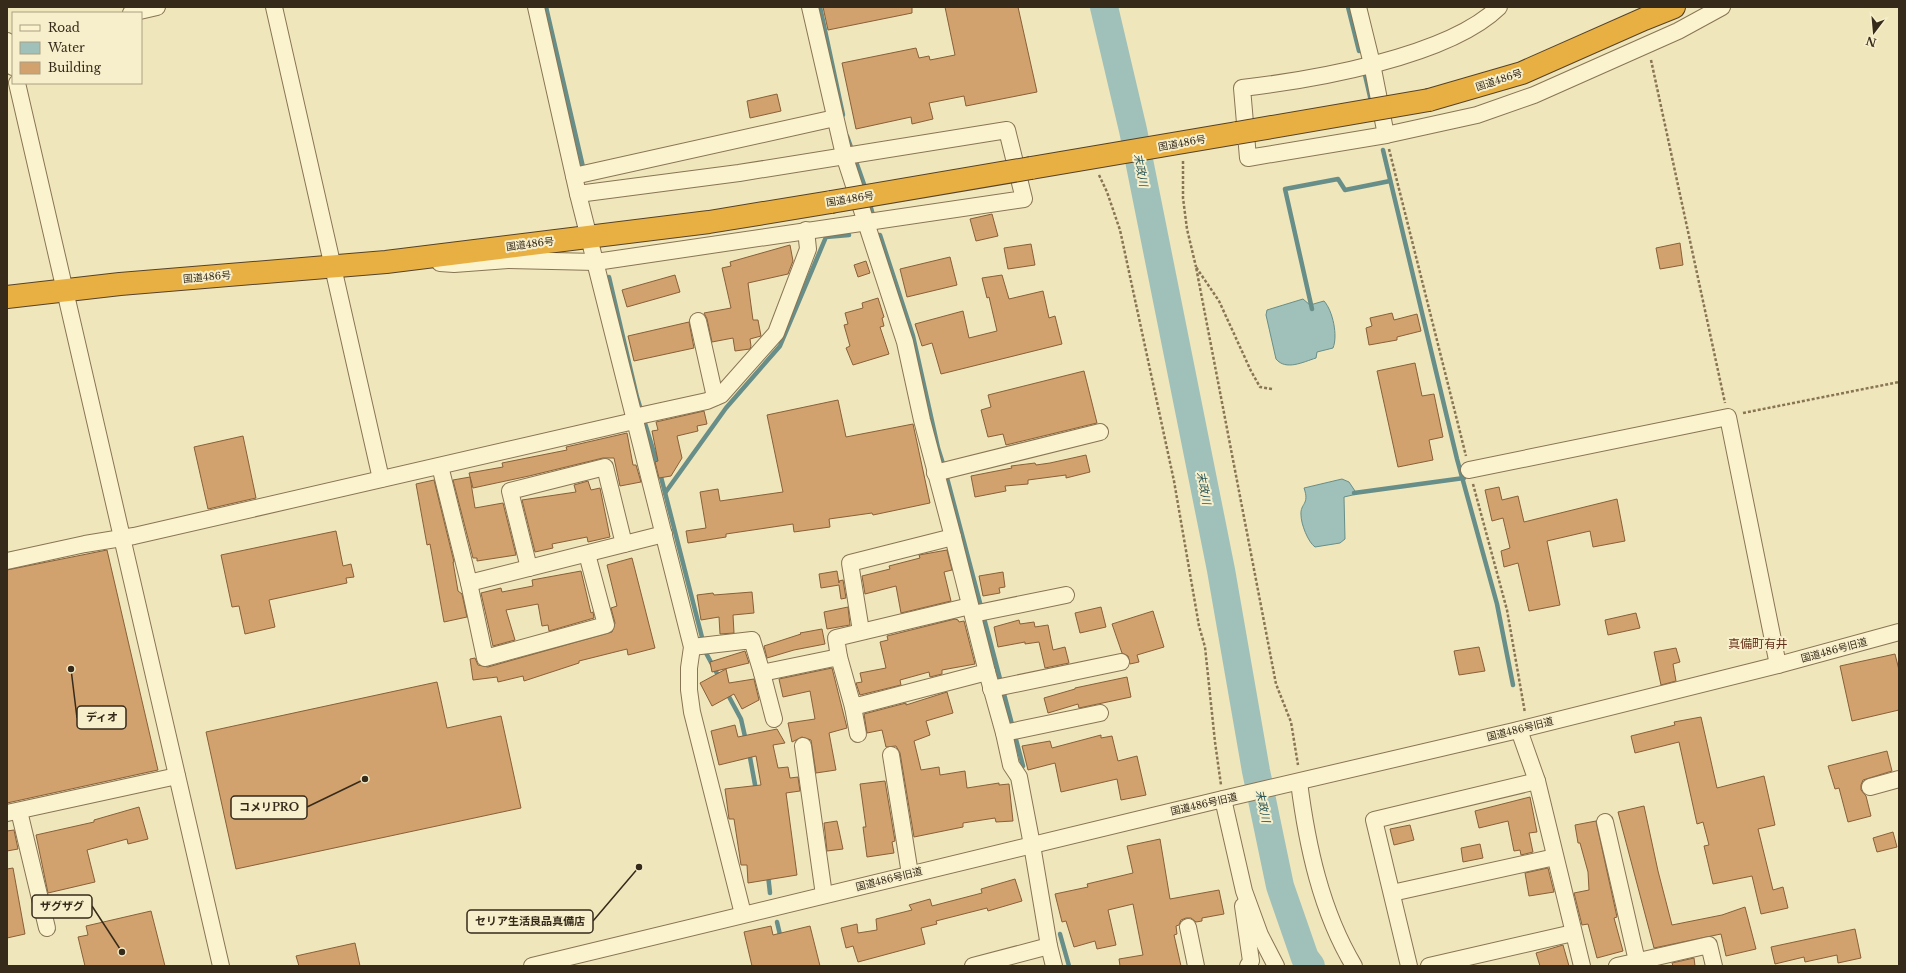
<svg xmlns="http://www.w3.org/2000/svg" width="1906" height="973" font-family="'Libre Baskerville','Noto Sans JP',serif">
	<rect width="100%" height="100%" fill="#f0e6bb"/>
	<g fill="#9fc1ba" stroke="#678e88">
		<path d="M1303,299L1310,305L1324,301C1333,311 1338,336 1333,348L1317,352L1316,358C1303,362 1286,371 1276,359L1266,315L1267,310Z"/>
		<path d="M1342,479L1349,482L1357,494L1344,497L1345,539L1340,543L1315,547C1308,542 1301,524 1301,515C1300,503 1310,505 1304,488Z"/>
	</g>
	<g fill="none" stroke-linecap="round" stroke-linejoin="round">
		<g stroke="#678e88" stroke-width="4.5">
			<polyline points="546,7 583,167"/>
			<polyline points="820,7 843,115"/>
			<polyline points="1348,7 1359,51"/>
			<polyline points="1365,75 1371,101"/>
			<polyline points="847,136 866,190"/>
			<polyline points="1383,150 1457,459 1497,604 1513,685"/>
			<polyline points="869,201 873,215"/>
			<polyline points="880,235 913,336 938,448 944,467"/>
			<polyline points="609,277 637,397 658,466"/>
			<polyline points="1312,309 1285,189 1338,179 1345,190 1390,181"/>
			<polyline points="660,473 706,653 720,679"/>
			<polyline points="946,474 1023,766"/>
			<polyline points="665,493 726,408 780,346 826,237 849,235"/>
			<polyline points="1354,493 1464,478"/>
			<polyline points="727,693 741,719 746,741"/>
			<polyline points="749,752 756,790"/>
			<polyline points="768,875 770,893"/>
			<polyline points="777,922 781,939"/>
			<polyline points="1060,934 1069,966"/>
		</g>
		<polyline stroke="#9fc1ba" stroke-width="28" points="1104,7 1133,130 1221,570 1256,771 1280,886 1305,958 1311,966"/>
	</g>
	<g fill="#d1a16e" stroke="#896038">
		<polygon points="823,7 912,7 912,13 828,30"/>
		<polygon points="945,7 1018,7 1037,92 966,106 964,96 929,103 933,119 912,124 911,117 856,129 842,63 916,48 919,58 929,56 930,60 955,55"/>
		<polygon points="777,94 781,111 750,118 747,101"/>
		<polygon points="992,214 998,236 976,241 970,219"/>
		<polygon points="1680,243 1683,265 1660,269 1656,248"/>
		<polygon points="1031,244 1035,265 1008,269 1004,248"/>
		<polygon points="790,245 793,261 788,274 748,283 753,320 758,320 761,336 750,339 751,346 750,349 735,351 733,338 712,342 707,319 704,313 731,308 722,268 731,266 730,262"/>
		<polygon points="950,257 957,285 907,297 900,269"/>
		<polygon points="866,261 870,273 858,277 854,265"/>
		<polygon points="675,275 680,292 627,307 622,290"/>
		<polygon points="1002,275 1009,299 1043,291 1049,318 1055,316 1062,344 941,374 932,343 922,346 915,324 963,311 969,338 997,331 989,297 987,298 982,278"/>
		<polygon points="878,298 884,317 882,318 884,326 880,327 889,354 853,365 846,348 850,346 844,325 848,324 845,313 863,308 862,303"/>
		<polygon points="1392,313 1394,320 1417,314 1421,331 1397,337 1397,340 1369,345 1366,328 1372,326 1370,318"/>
		<polygon points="689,322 694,348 634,361 628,336"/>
		<polygon points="1415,363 1422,396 1434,394 1443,437 1429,440 1433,460 1398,467 1377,371"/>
		<polygon points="1084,371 1097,423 1006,445 1003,434 988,437 981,410 991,407 988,395"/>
		<polygon points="838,400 846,437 913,424 930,503 873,515 872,513 829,519 830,527 794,532 793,524 726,534 726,537 688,543 686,531 706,528 700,492 718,489 720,501 783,492 767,415"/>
		<polygon points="704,411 707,424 697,426 698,431 677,436 682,458 671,476 659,478 655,462 658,461 652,431 658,430 656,422"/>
		<polygon points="627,433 633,465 636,465 641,482 620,486 614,458 603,458 529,476 473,488 469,473 503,467 502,463 567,450 566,447"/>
		<polygon points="243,436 256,498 208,509 194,447"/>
		<polygon points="1086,455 1090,472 1066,478 1066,475 1028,480 1028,484 1005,486 1006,491 975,497 971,476 1012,468 1011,466 1035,463 1036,465 1050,463"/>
		<polygon points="470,477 475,508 503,503 516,555 477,561 477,558 473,558 453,480"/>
		<polygon points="434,480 454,562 453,562 458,591 462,594 467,617 444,622 430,544 427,545 416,484"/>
		<polygon points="588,481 591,490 600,488 610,537 588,542 587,537 552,544 553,548 535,552 522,500 576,492 574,485"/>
		<polygon points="1499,487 1502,500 1518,496 1524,522 1617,499 1625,541 1593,547 1590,531 1547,541 1560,605 1529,611 1518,563 1504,567 1501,551 1510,548 1503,518 1492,521 1485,490"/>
		<polygon points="336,531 343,566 351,564 354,577 346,578 347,583 269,600 275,627 245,634 239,606 232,607 221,555"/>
		<polygon points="107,550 158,770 7,803 7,570"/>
		<polygon points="947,550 952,570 944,572 951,601 901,613 896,586 865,594 862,576 890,569 889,566 920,558 919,555"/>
		<polygon points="632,558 655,648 628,655 627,649 579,661 579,663 524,681 523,676 498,682 497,677 473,680 470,659 475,658 478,665 488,667 612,632 615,623 611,608 617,606 607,565"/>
		<polygon points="581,571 591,613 593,612 594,618 549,631 548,625 542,626 538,604 506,610 515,640 493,646 481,593 501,588 502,592 533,586 532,580"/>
		<polygon points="837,571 839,583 839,581 843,580 846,598 841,599 839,585 821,588 819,574"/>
		<polygon points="1003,572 1005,587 999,588 1000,593 983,596 979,576"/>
		<polygon points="752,592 754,613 733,615 734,633 720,634 719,617 701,620 697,595 713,593 714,595"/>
		<polygon points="848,607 850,625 827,629 824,612"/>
		<polygon points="1101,607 1106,627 1080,633 1075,613"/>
		<polygon points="1153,611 1164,647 1137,655 1139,662 1130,664 1128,656 1122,653 1112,624"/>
		<polygon points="1636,613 1640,628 1608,635 1605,620"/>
		<polygon points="955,619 958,620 959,622 964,621 975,664 942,670 942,674 930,677 929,672 900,680 901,685 860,695 856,683 862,682 860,673 886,668 880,642 888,640 887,636"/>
		<polygon points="1019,620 1020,624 1034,622 1035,627 1048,625 1053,650 1065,647 1069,663 1045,668 1039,642 1025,644 1025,642 998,647 994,627"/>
		<polygon points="822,629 825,644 794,650 767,658 764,646 801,634 800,633"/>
		<polygon points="1479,647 1485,671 1459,675 1454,651"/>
		<polygon points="1676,648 1680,662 1673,664 1676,681 1661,685 1654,652"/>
		<polygon points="745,651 749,663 712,672 710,662"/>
		<polygon points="1895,654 1899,670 1899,710 1852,721 1840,666"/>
		<polygon points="832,668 847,728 829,733 836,770 816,773 811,740 802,737 792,742 788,723 815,719 810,691 783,697 779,679"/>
		<polygon points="726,669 729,683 754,679 759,700 742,709 734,694 712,706 700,683"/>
		<polygon points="1127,677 1131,697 1079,708 1078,704 1048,713 1044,698 1075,689 1075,688"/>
		<polygon points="437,682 447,728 501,716 521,808 236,869 206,732"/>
		<polygon points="947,692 953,713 926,721 930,735 914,741 921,770 939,767 940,775 965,771 967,788 999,783 999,785 1009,784 1013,821 996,822 995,818 963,823 963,827 914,837 900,753 896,746 886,747 882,730 867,733 864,714 906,703 906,705"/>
		<polygon points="1701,717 1717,788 1764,776 1775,825 1758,829 1773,890 1783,887 1788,908 1761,914 1752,876 1713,884 1704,846 1709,845 1703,822 1697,824 1679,742 1635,753 1631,736 1675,725 1674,722"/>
		<polygon points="735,725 738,737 777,729 785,743 773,745 778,768 788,767 790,778 798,777 800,791 786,793 797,875 748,883 747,865 741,865 734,819 729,819 725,789 761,785 756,756 719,765 711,731"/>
		<polygon points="1101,735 1101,738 1112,736 1118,761 1137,756 1146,795 1121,800 1117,779 1061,792 1055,763 1028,770 1022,746 1050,741 1052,748"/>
		<polygon points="1887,751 1892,771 1863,780 1861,785 1861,790 1866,796 1871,816 1848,822 1839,788 1835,789 1828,766"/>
		<polygon points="885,781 895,841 892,842 894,853 867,857 863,827 866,827 860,784"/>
		<polygon points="1530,797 1537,832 1529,833 1533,852 1521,855 1520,850 1514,851 1508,821 1479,828 1475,811"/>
		<polygon points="1644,806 1658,871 1672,925 1722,915 1745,907 1756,949 1726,956 1721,934 1654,948 1618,812"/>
		<polygon points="139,807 148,839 128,844 127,839 87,850 95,882 48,893 36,835 94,822 94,820"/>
		<polygon points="837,821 843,849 827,851 824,823"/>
		<polygon points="1596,821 1617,917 1614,918 1623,951 1597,958 1588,924 1582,925 1574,893 1589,890 1588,872 1580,843 1578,843 1575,825"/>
		<polygon points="1410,825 1414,840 1394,845 1390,829"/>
		<polygon points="14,830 18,849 7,851 7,831"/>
		<polygon points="1893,832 1897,847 1877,852 1873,838"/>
		<polygon points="1160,839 1170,899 1219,890 1224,914 1202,918 1202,921 1196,922 1191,918 1186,918 1181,920 1179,925 1176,926 1177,934 1174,935 1181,966 1120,966 1119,959 1143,955 1133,904 1108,910 1116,945 1097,949 1095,941 1074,947 1066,921 1062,922 1055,894 1088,887 1087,884 1133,873 1127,846"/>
		<polygon points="1480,844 1483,858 1463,862 1461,848"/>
		<polygon points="13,868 25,934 7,938 7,869"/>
		<polygon points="1548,868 1554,892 1529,896 1525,873"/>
		<polygon points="1015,879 1022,901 988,911 987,908 936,921 937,924 921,928 925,944 858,962 853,946 846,948 841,928 857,924 858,933 877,930 876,919 912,910 909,905 930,899 932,906 982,893 981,889"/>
		<polygon points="151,911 165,966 85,966 78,937 88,935 86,926"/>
		<polygon points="771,926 773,935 810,926 820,966 752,966 744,932"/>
		<polygon points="1855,929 1861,958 1838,963 1837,955 1805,962 1804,957 1775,964 1771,947"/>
		<polygon points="355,943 360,966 299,966 296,956"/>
		<polygon points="1563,945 1569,966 1540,966 1536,953"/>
		<polygon points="1694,958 1695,966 1673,966 1672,963"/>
	</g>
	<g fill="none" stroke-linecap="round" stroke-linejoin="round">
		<defs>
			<g id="minor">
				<polyline points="274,7 381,479"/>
				<polyline points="536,7 578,194 692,647 689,668 689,690 692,712 743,914"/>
				<polyline points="810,7 844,155 905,342 922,420 953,537 987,672 1004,733 1011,765 1019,777 1032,845 1049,946 1054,966"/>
				<polyline points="1358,7 1372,64 1386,135"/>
				<path d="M1499,7C1448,57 1312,80 1242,88L1248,158L1386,135L1477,115L1534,95L1678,31L1722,7"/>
				<polyline points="131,13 157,7"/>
				<polyline points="7,41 13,67"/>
				<polyline points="17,83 221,966"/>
				<polyline points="574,176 835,118"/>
				<polyline points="440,263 454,264 508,260 596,262 1024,199 1007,130 739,173 578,194"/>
				<polyline points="698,321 715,397"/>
				<polyline points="634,417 707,401 721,395 776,333 808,249 806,230"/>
				<polyline points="440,466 469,583 664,534"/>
				<polyline points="1469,470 1728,417 1778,665"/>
				<polyline points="935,473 1100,432"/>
				<polyline points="7,561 85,544 134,536 634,421"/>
				<polyline points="529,568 510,491 605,467 624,544"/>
				<polyline points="469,583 485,658 606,625 587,554"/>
				<polyline points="973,614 1066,595"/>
				<polyline points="861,631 850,563 953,537"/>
				<polyline points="692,647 752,640 762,673 839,657 853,707 987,672"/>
				<polyline points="839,657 836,638 970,606"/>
				<polyline points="762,673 774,719"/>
				<polyline points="991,689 1121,662"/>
				<polyline points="853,707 858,734"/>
				<polyline points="1519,730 1537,781 1582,966"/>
				<polyline points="1004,733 1100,713"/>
				<polyline points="803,746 824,895"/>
				<polyline points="891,755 910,874"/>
				<path d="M1299,782C1307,845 1321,911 1354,966"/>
				<polyline points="1870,787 1899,779"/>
				<polyline points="1223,799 1244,891 1260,935 1276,966"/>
				<polyline points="19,811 47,928"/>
				<polyline points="7,813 177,776"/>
				<polyline points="1605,822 1637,961"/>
				<polyline points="1392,893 1555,857"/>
				<polyline points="1243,906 1251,961 1248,966"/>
				<polyline points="1188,927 1196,966"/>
				<polyline points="532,966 1223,799 1514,731 1778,665 1899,632"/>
				<polyline points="973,966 1049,946"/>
				<polyline points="1409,966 1374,820 1537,781"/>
				<polyline points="1429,966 1573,933"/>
				<polyline points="1617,966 1709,945 1714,966"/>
			</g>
			<g id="highway">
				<polyline points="1429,100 1522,73 1644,19 1674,7"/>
				<polyline points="1031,168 1237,133"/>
				<polyline points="7,297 120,284 386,262 709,222 831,202"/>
			</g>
		</defs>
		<use href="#minor" stroke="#887554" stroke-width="18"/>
		<use href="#highway" stroke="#554229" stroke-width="24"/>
		<g stroke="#887554" stroke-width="2.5" stroke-dasharray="3 2" stroke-linecap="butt">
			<polyline points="1651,60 1725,403"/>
			<polyline points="1389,149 1466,456"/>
			<polyline points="1183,161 1183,198 1187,229 1196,267"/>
			<polyline points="1099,175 1107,192 1120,230 1174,481 1199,626 1205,647 1215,742 1221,785"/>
			<polyline points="1272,389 1260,387 1251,371 1219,301 1196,267 1276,684 1291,722 1298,765"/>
			<polyline points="1743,413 1899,382"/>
			<polyline points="1473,484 1507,610 1525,713"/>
		</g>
		<use href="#minor" stroke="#fbf2ce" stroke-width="16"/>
		<use href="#highway" stroke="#e8b043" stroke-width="22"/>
		<defs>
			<g id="highway-bridge">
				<polyline points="1237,133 1429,100"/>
				<polyline points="831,202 1031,168"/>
			</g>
		</defs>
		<use href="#highway-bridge" stroke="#554229" stroke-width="24" stroke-linecap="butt"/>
		<use href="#highway-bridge" stroke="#e8b043" stroke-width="22"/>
	</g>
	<g text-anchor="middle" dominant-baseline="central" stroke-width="4" stroke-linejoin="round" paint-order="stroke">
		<g font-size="10" fill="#362a1a" stroke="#f7efcb">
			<text transform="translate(1499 80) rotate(-18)">国道486号</text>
			<text transform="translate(1182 143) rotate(-10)">国道486号</text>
			<text transform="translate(850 199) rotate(-9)">国道486号</text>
			<text transform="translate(530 244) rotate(-7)">国道486号</text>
			<text transform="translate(207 277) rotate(-5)">国道486号</text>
			<text transform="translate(1834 650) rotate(-15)">国道486号旧道</text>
			<text transform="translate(1520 729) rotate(-14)">国道486号旧道</text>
			<text transform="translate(1204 804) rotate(-13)">国道486号旧道</text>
			<text transform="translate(889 879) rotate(-14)">国道486号旧道</text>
		</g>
		<g font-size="11" font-style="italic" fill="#285557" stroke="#f7efcb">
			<text transform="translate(1141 170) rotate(79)">末政川</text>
			<text transform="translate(1204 488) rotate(79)">末政川</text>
			<text transform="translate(1263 806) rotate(78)">末政川</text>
		</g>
		<g font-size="12" fill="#652f17" stroke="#f7efcb">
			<text x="1758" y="643">真備町有井</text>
		</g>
	</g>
	<path fill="none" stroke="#362a1a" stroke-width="1.5" d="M71 669L77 718M365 779L307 807M122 952L92 906M639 867L593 921"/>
	<g fill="#362a1a" stroke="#f7efcb" stroke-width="1.5">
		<circle cx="71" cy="669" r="4"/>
		<circle cx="365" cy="779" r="4"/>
		<circle cx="122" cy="952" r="4"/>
		<circle cx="639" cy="867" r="4"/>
	</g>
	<g fill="#f7efcb" stroke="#362a1a" stroke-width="1.5">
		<rect x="77" y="706" width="49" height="23" rx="4"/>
		<rect x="231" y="796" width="76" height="23" rx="4"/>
		<rect x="32" y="895" width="60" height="23" rx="4"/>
		<rect x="467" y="910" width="126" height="23" rx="4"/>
	</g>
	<g font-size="11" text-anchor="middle" font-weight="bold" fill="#362a1a">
		<text x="102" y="721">ディオ</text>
		<text x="269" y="811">コメリPRO</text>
		<text x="62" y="910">ザグザグ</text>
		<text x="530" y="925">セリア生活良品真備店</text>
	</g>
	<rect width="1906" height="973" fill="none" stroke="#362a1a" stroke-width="16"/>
	<rect x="12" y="12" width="130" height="72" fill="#f7efcb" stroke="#aaa084"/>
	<rect x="20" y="25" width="20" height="6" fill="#fbf2ce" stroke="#aaa084"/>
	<text x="48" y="32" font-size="12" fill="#362a1a">Road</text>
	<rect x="20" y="42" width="20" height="12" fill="#9fc1ba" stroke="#aaa084"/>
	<text x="48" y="52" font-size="12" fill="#362a1a">Water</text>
	<rect x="20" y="62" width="20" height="12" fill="#d1a16e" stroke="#aaa084"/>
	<text x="48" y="72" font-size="12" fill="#362a1a">Building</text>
	<g transform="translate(1874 32) rotate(196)" stroke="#f7efcb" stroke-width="3" paint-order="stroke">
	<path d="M0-3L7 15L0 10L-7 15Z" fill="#362a1a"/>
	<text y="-6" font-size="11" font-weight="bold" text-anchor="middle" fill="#362a1a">N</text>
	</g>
</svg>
